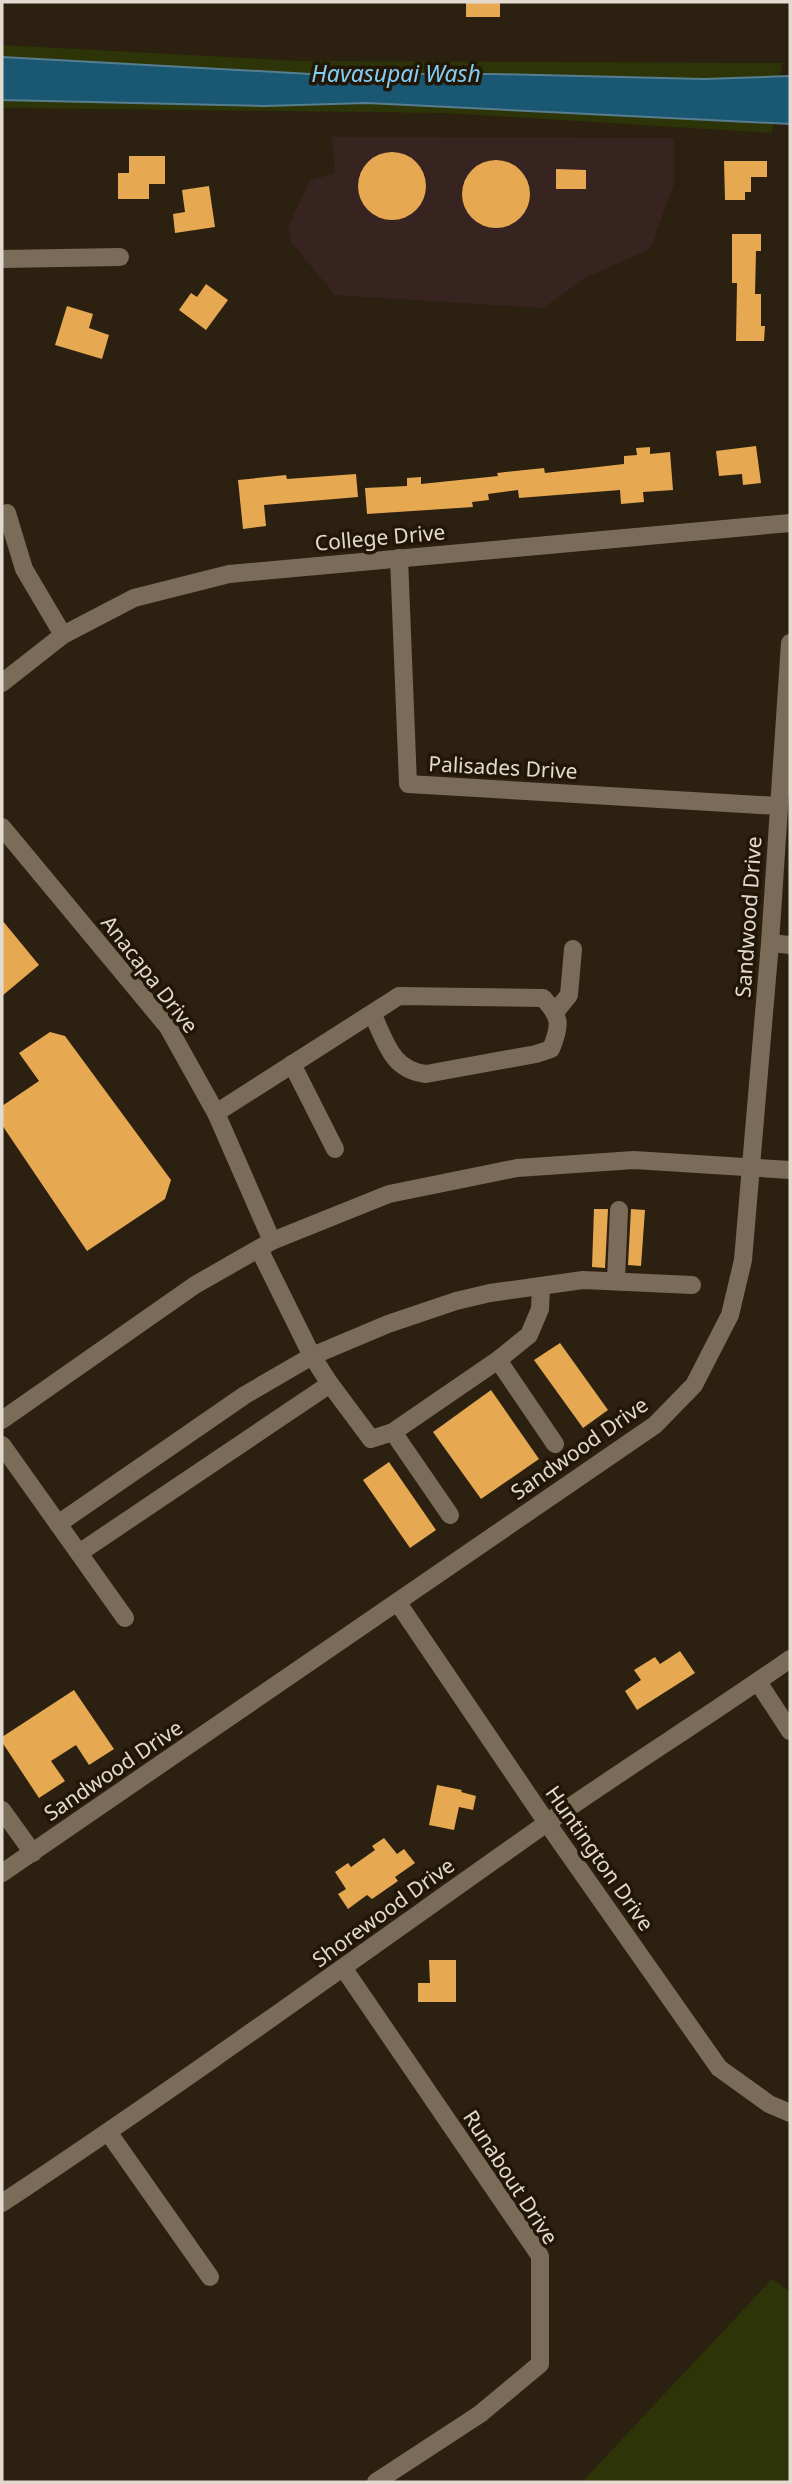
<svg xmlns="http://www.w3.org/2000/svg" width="792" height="2484" font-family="'Noto Sans',sans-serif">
	<rect width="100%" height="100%" fill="#2c2010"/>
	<polygon fill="#372420" points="332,137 674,138 674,184 650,249 587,277 543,308 335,295 291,242 288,227 310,181 335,173"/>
	<g fill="#2d3407">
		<polygon points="2,45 302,61 782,63 772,133 445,113 2,108"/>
		<polygon points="772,2279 790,2292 790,2482 582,2482"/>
	</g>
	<polygon fill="#1a5773" stroke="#567e8f" stroke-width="2" points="2,57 311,74 494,74 704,79 790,76 790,124 367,103 264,106 2,100"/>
	<g fill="#e6a952">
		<rect x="466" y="2" width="34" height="15"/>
		<circle cx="392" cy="186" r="34"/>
		<polygon points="129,156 165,156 165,184 149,184 149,199 118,199 118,173 129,173"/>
		<circle cx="496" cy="194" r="34"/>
		<polygon points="724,161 767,161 767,177 751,177 751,192 745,192 745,200 725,200"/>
		<polygon points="556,169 586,170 586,189 556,189"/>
		<polygon points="209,186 215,227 175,233 173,214 185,212 182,190"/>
		<polygon points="732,234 761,234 761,251 756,251 755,294 761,294 761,326 765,326 764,341 736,341 737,283 732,283"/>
		<polygon points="206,284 228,300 206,330 179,310 191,293 197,297"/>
		<polygon points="67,306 93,314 89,328 109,335 102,359 55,345"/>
		<polygon points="756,446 761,483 743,485 742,474 719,476 716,451"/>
		<polygon points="650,447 650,454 670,452 673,490 643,492 644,502 621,504 620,490 519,498 518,490 488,494 489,500 472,502 473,507 367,514 365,488 407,486 407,478 421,477 421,484 498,476 497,473 544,468 545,473 624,464 624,456 637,455 636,448"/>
		<polygon points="356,474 358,497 264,505 266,526 243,529 238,480 286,475 287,479"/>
		<polygon points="2,920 39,965 2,996"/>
		<polygon points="50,1032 65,1036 171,1180 165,1199 87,1251 2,1125 2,1106 39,1081 19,1053"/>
		<polygon points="594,1209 608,1209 605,1268 592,1267"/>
		<polygon points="631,1209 645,1210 641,1266 628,1265"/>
		<polygon points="560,1343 608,1410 583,1428 534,1360"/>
		<polygon points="491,1390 539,1459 481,1499 433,1432"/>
		<polygon points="389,1462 436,1530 410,1548 363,1480"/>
		<polygon points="680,1651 695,1673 637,1710 625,1691 641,1680 634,1670 655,1657 660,1664"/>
		<polygon points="74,1690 114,1749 89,1765 76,1745 51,1761 65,1781 39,1798 2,1742 2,1737"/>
		<polygon points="437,1785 462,1790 461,1792 476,1796 473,1810 459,1807 454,1830 429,1825"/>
		<polygon points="384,1838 397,1854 404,1849 415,1863 395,1877 398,1881 372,1899 367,1895 348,1909 338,1894 346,1889 335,1872 348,1863 351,1867 375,1850 372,1846"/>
		<polygon points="429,1960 456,1960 456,2002 418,2002 418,1983 430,1983"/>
	</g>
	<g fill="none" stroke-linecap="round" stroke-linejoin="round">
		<g stroke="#7a6c59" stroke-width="18">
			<polyline points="2,259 120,257"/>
			<polyline points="7,513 24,569 63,635"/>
			<polyline points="399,558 408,784 778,806"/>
			<polyline points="2,683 63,635 134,598 229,574 790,523"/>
			<polyline points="2,827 168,1027 216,1113 272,1241"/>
			<polyline points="770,943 790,945"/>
			<polyline points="556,1011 569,995 573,949"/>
			<polyline points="292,1064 335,1149"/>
			<path d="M216,1113L399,996L543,998C561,1017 561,1025 551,1049L536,1054L426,1074C391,1070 386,1042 372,1013"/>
			<polyline points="616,1280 619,1210"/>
			<polyline points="498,1360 555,1444"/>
			<polyline points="330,1384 371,1439 393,1432 498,1360 529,1335 540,1309 541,1286"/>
			<polyline points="2,1420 195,1285 272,1241 389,1194 517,1168 634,1160 790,1170"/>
			<polyline points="393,1432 450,1515"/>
			<polyline points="2,1445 125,1618"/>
			<polyline points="58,1524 245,1395 312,1356 388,1324 456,1301 490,1293 583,1280 692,1285"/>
			<polyline points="79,1553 330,1384 312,1356 259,1249"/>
			<polyline points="398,1603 547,1823 719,2068 769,2104 790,2113"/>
			<polyline points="758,1682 790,1731"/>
			<polyline points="2,1810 33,1853"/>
			<polyline points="2,1873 655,1425 694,1385 730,1315 743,1260 770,943 790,643"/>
			<polyline points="344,1969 540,2256 540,2364 480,2414 376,2482"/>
			<polyline points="108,2132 210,2277"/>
			<path d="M2,2203C186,2081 364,1952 544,1825C625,1768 709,1716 790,1659"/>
		</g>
	</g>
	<g text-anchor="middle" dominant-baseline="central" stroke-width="7" stroke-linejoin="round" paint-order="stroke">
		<g font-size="21" fill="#e2d9cf" stroke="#221707">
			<text transform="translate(380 537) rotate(-5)">College Drive</text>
			<text transform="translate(503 767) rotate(3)">Palisades Drive</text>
			<text transform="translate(748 917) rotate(-86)">Sandwood Drive</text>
			<text transform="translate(150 974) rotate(52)">Anacapa Drive</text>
			<text transform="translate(579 1448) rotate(-35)">Sandwood Drive</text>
			<text transform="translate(113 1770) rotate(-34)">Sandwood Drive</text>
			<text transform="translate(600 1858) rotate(55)">Huntington Drive</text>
			<text transform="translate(383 1912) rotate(-36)">Shorewood Drive</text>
			<text transform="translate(511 2177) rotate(57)">Runabout Drive</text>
		</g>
		<g font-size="23" font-style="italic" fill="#82cef5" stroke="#221707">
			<text x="396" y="73">Havasupai Wash</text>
		</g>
	</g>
	<rect width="792" height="2484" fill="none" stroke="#e2d9cf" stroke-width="7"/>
</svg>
